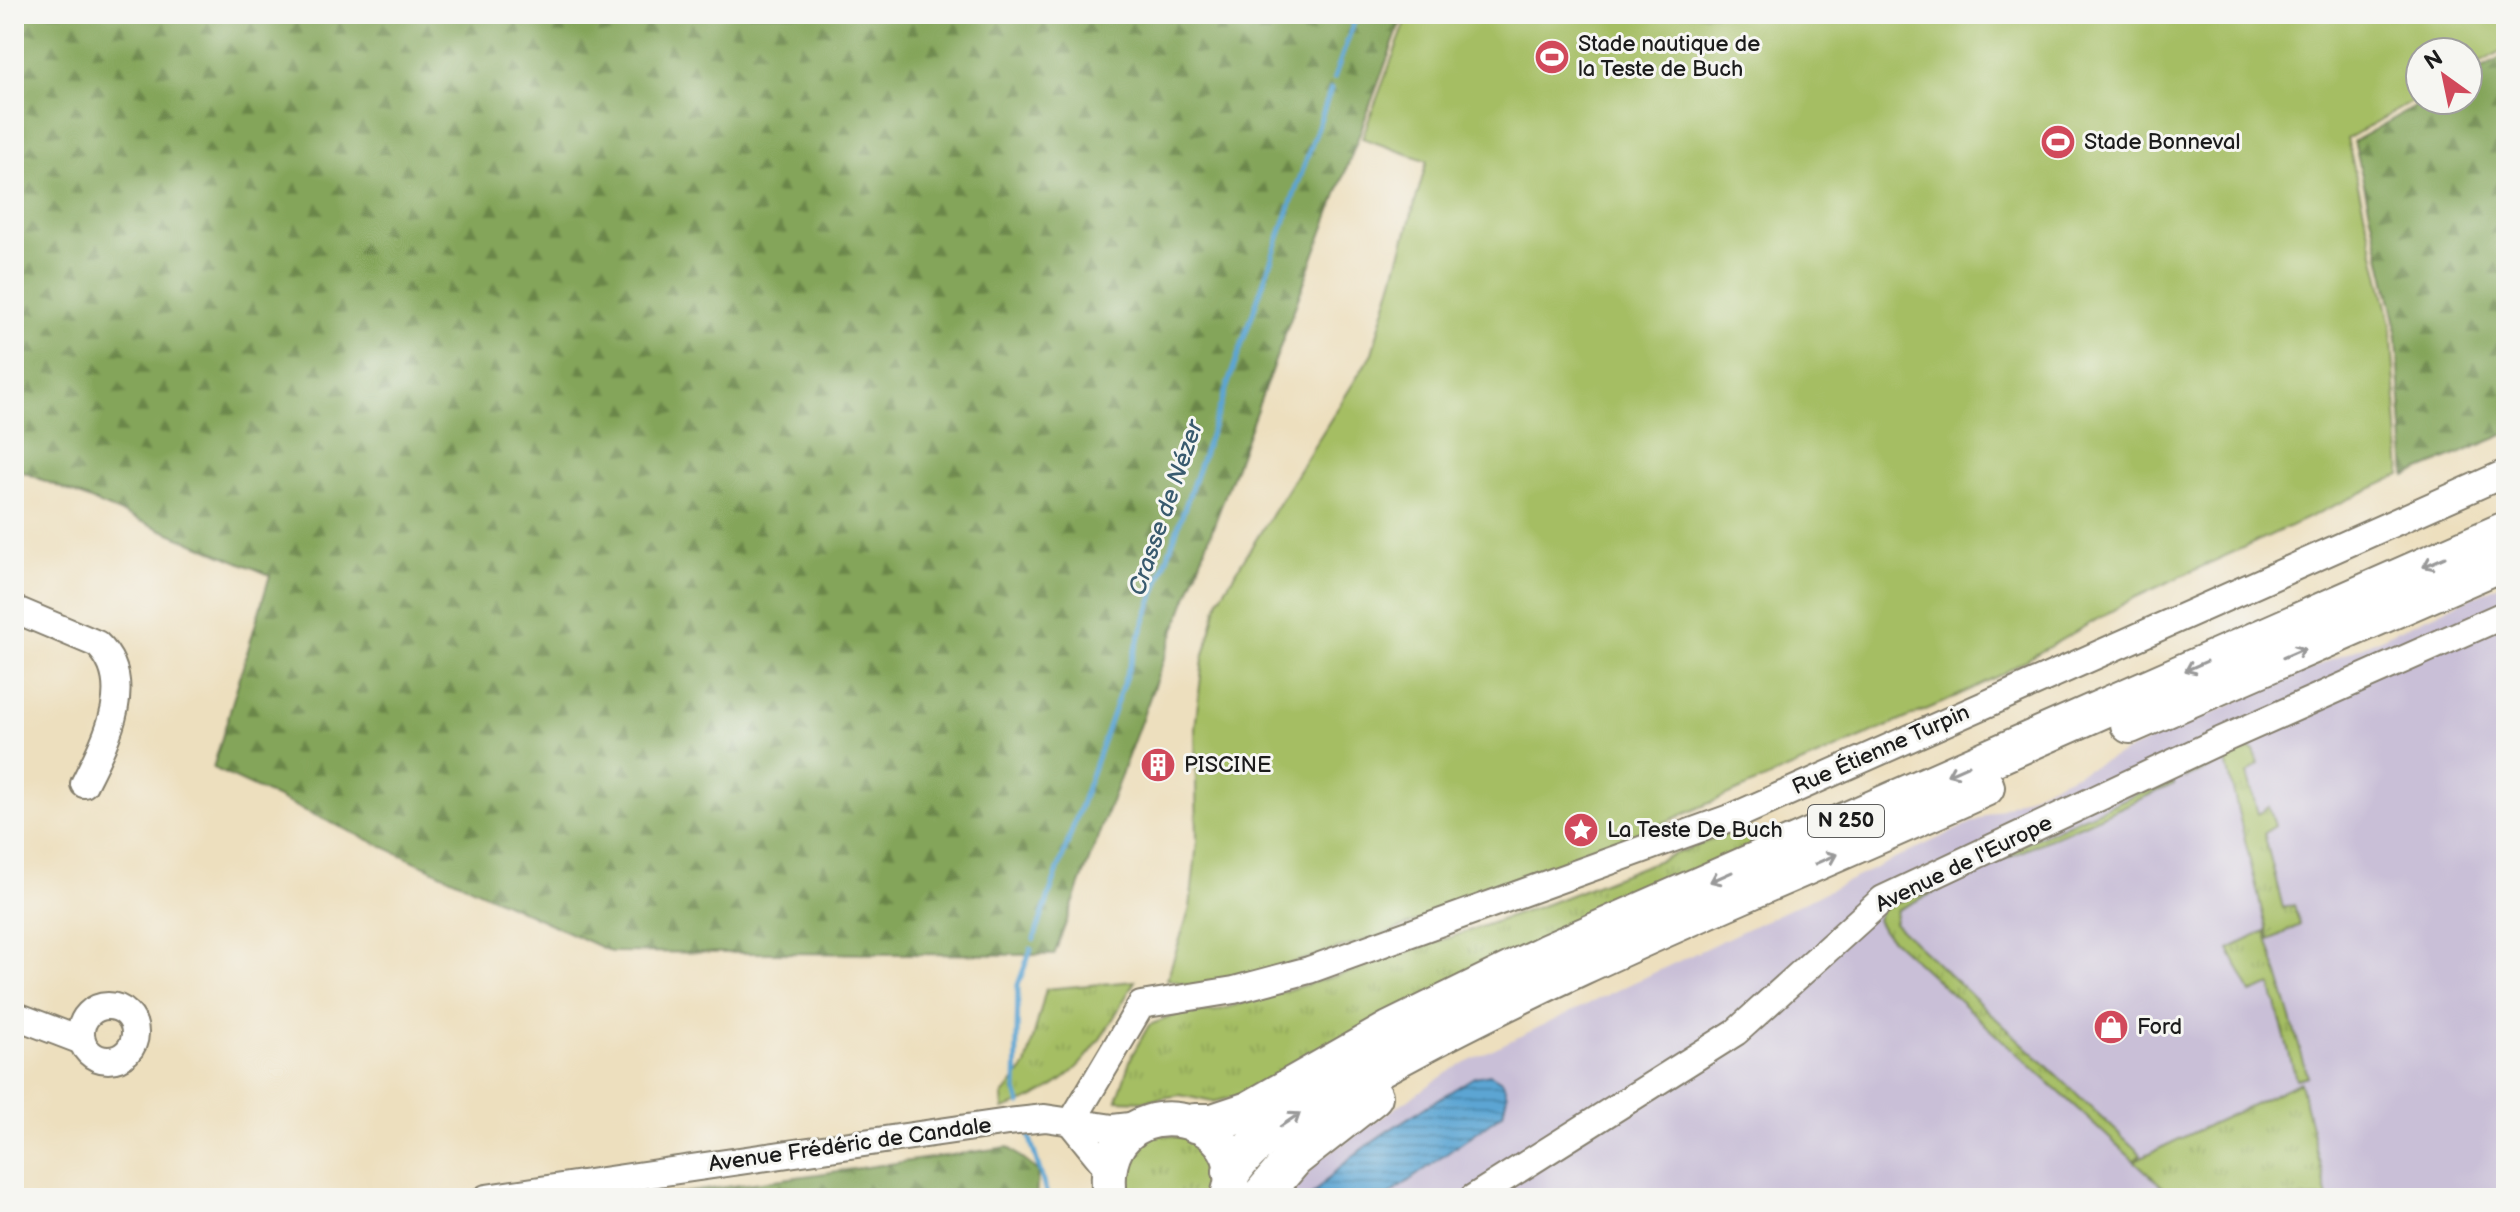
<svg xmlns="http://www.w3.org/2000/svg" width="2520" height="1212" font-family="'Balsamiq Sans',sans-serif">
	<defs>
		<pattern id="grass-tufts" width="24" height="20" patternUnits="userSpaceOnUse" patternTransform="scale(2)"><rect width="24" height="20" fill="#a5be64"/><path d="M3 7l-1-3M5 7V3M7 7l1-3M15 17l-1-3M17 17v-4M19 17l1-3" fill="none" stroke="#8da356"/></pattern>
		<pattern id="forest-firs" width="22" height="20" patternUnits="userSpaceOnUse" patternTransform="scale(2)"><rect width="22" height="20" fill="#84a55a"/><path d="M5 1l3.5 6h-7zM16 11l3.5 6h-7z" fill="#6b864a"/></pattern>
		<pattern id="water-rules" width="6" height="5" patternUnits="userSpaceOnUse" patternTransform="scale(2)"><rect width="6" height="5" fill="#5ba5d3"/><path d="M0 2.5h6" fill="none" stroke="#4a86aa"/></pattern>
	</defs>
	<rect width="100%" height="100%" fill="#f6f6f2"/>
	<filter id="ink" filterUnits="userSpaceOnUse"><feTurbulence type="fractalNoise" baseFrequency=".0125" numOctaves="2"/><feDisplacementMap in="SourceGraphic" scale="16" xChannelSelector="R" yChannelSelector="G"/><feConvolveMatrix kernelMatrix="1 2 1 2 8 2 1 2 1" color-interpolation-filters="sRGB"/></filter>
	<filter id="wash" filterUnits="userSpaceOnUse"><feTurbulence type="fractalNoise" baseFrequency=".006" numOctaves="4" result="noise"/><feDisplacementMap in="SourceGraphic" scale="32" xChannelSelector="R" yChannelSelector="G"/><feGaussianBlur stdDeviation="1.8" result="paint"/><feColorMatrix in="noise" values="0 0 0 0 0 0 0 0 0 0 0 0 0 0 0 0 0 1.4 0 .05"/><feComposite in="paint" operator="in"/></filter>
	<g filter="url(#wash)">
		<rect width="100%" height="100%" fill="#eddfbe"/>
		<polygon fill="#c9bfd7" points="2506,582 2506,1198 1288,1198 1320,1159 1459,1065 2049,786"/>
		<g fill="url(#grass-tufts)" stroke="#606d40" stroke-width="2">
			<polygon points="2242,746 2254,751 2259,764 2247,774 2258,814 2269,807 2275,826 2264,833 2283,908 2294,905 2300,925 2269,940 2226,761 2186,778 2188,771"/>
			<polygon points="2168,780 2174,784 1998,862 1996,856"/>
			<polygon points="1749,825 1760,847 1260,1091 1212,1102 1180,1095 1143,1101 1117,1100 1132,1055 1149,1025 1178,1014 1216,1011 1349,972 1547,904"/>
			<polygon points="1979,865 1981,870 1897,910 1894,923 2141,1154 2135,1160 2300,1082 2328,1198 2175,1198 1883,931 1877,920 1881,910"/>
			<polygon points="2265,931 2308,1076 2296,1079 2271,985 2251,993 2229,949"/>
			<path d="M1135,981C1098,1045 1078,1087 1003,1109L1002,1096L1026,1066L1046,989Z"/>
			<polygon points="1149,1134 1196,1138 1215,1164 1214,1198 1122,1198 1119,1170"/>
		</g>
		<g fill="url(#forest-firs)" stroke="#50603b" stroke-width="2">
			<polygon points="14,14 1404,14 1054,955 611,952 213,768 270,575 14,468"/>
			<polygon points="2506,55 2506,434 2406,476 2396,325 2354,141 2427,100 2468,100 2468,76"/>
			<polygon points="1008,1147 1038,1171 1036,1198 648,1198"/>
		</g>
		<polygon fill="#a5be64" stroke="#606d40" stroke-width="2" points="1409,14 2506,14 2506,48 2468,70 2468,52 2420,52 2420,97 2347,139 2391,324 2401,475 2136,597 2000,675 1944,702 1617,843 1380,936 1205,990 1167,979 1190,908 1197,842 1195,728 1203,659 1219,599 1372,353 1427,161 1362,138"/>
		<path fill="url(#water-rules)" stroke="#3c6078" stroke-width="2" d="M1490,1074L1503,1082L1507,1095L1503,1113L1385,1198H1310C1354,1145 1416,1114 1474,1077Z"/>
		<g fill="none" stroke-linecap="round" stroke-linejoin="round">
			<g stroke="#5ba5d3" stroke-width="5">
				<polyline points="1334,78 1357,14"/>
				<polyline points="1034,939 1331,89"/>
				<polyline points="1020,1104 1016,1091 1018,985 1031,949"/>
				<polyline points="1029,1135 1048,1198"/>
			</g>
		</g>
	</g>
	<g filter="url(#ink)">
		<g fill="none" stroke-linecap="round" stroke-linejoin="round">
			<defs>
				<g id="minor">
					<path d="M14,609L97,644C138,682 105,742 84,784"/>
					<circle cx="108" cy="1033" r="27"/>
					<polyline points="14,1015 82,1041"/>
					<polyline points="1071,1123 1141,1005 1234,990 1309,970 1735,816 2506,473"/>
					<polyline points="1071,1123 1109,1170"/>
					<polyline points="486,1198 1008,1122 1045,1118 1113,1128 1139,1125"/>
					<polyline points="1473,1198 1736,1032 1883,899 2215,743 2506,614"/>
				</g>
				<path id="major" d="M1110,1198C1093,1080 1262,1107 1227,1198"/>
				<g id="highway">
					<polyline points="2130,724 2506,560"/>
					<polyline points="1195,1123 1213,1123 1249,1111 1391,1030 1546,954 2506,531"/>
					<path d="M1232,1171C1263,1127 1319,1102 1364,1076C1562,964 1778,881 1985,787"/>
					<polyline points="1260,1198 1294,1158 1373,1096"/>
				</g>
			</defs>
			<use href="#minor" stroke="#847e6d" stroke-width="30"/>
			<use href="#major" stroke="#847e6d" stroke-width="38"/>
			<use href="#highway" stroke="#847e6d" stroke-width="42"/>
			<use href="#minor" stroke="#fff" stroke-width="26"/>
			<use href="#major" stroke="#fff" stroke-width="34"/>
			<use href="#highway" stroke="#fff" stroke-width="38"/>
		</g>
		<defs><path id="oneway-shaft" d="M-6 0H5M1.5-3L5.5 0L1.5 3" fill="none" stroke-width="1.6" stroke-linecap="round" stroke-linejoin="round" transform="scale(2)"/></defs>
		<g stroke="#999">
			<use href="#oneway-shaft" transform="translate(2434 562) rotate(156)"/>
			<use href="#oneway-shaft" transform="translate(2294 653) rotate(-23)"/>
			<use href="#oneway-shaft" transform="translate(2196 666) rotate(156)"/>
			<use href="#oneway-shaft" transform="translate(1958 770) rotate(156)"/>
			<use href="#oneway-shaft" transform="translate(1826 859) rotate(-24)"/>
			<use href="#oneway-shaft" transform="translate(1721 877) rotate(156)"/>
			<use href="#oneway-shaft" transform="translate(1290 1120) rotate(-34)"/>
		</g>
	</g>
	<defs>
		<symbol id="stadium-disc" viewBox="-11 -11 22 22"><circle r="9.5" fill="#d1495b" stroke="#f6f6f2"/><path d="M0-5a6.5 5 0 1 0 0 10a6.5 5 0 1 0 0-10ZM-3.5-1.8h7v3.6h-7Z" fill="#fff"/></symbol>
		<symbol id="building-disc" viewBox="-11 -11 22 22"><circle r="9.5" fill="#d1495b" stroke="#f6f6f2"/><path d="M-4-6H4V6H1V3H-1V6H-4ZM-2.5-4.3h1.7v1.8h-1.7ZM.8-4.3h1.7v1.8H.8ZM-2.5-1h1.7V.8h-1.7ZM.8-1h1.7V.8H.8Z" fill="#fff"/></symbol>
		<symbol id="sight-disc" viewBox="-11 -11 22 22"><circle r="9.5" fill="#d1495b" stroke="#f6f6f2"/><path d="M0-6L1.8-2.2L6-1.7L2.9 1.2L3.7 5.4L0 3.3L-3.7 5.4L-2.9 1.2L-6-1.7L-1.8-2.2Z" fill="#fff"/></symbol>
		<symbol id="shop-disc" viewBox="-11 -11 22 22"><circle r="9.5" fill="#d1495b" stroke="#f6f6f2"/><path d="M-5-2.5h2.3a2.7 3.5 0 0 1 5.4 0H5L5.5 6h-11ZM-1.5-2.5h3a1.5 2.3 0 0 0-3 0Z" fill="#fff"/></symbol>
	</defs>
	<g fill-rule="evenodd">
		<use href="#stadium-disc" x="1532" y="37" width="40" height="40"/>
		<use href="#stadium-disc" x="2038" y="122" width="40" height="40"/>
		<use href="#building-disc" x="1138" y="745" width="40" height="40"/>
		<use href="#sight-disc" x="1561" y="810" width="40" height="40"/>
		<use href="#shop-disc" x="2091" y="1007" width="40" height="40"/>
	</g>
	<g text-anchor="middle" dominant-baseline="central" stroke-width="6" stroke-linejoin="round" paint-order="stroke">
		<rect fill="#f6f6f2" stroke="#5d5d5c" stroke-width="2" x="1808" y="805" width="76" height="32" rx="6"/>
		<g font-size="20" font-weight="bold" fill="#1c1c1c">
			<text x="1846" y="821">N 250</text>
		</g>
		<g font-size="22" fill="#1c1c1c" stroke="#f6f6f2" text-anchor="start">
			<text x="1578" y="44">Stade nautique de<tspan x="1578" dy="25">la Teste de Buch</tspan></text>
			<text x="2084" y="142">Stade Bonneval</text>
			<text x="1184" y="765">PISCINE</text>
			<text x="1607" y="830">La Teste De Buch</text>
			<text x="2137" y="1027">Ford</text>
		</g>
		<g font-size="22" fill="#1c1c1c" stroke="#f6f6f2">
			<text transform="translate(1881 750) rotate(-24)">Rue Étienne Turpin</text>
			<text transform="translate(1964 864) rotate(-26)">Avenue de l'Europe</text>
			<text transform="translate(850 1145) rotate(-8)">Avenue Frédéric de Candale</text>
		</g>
		<g font-size="24" font-style="italic" fill="#385a6e" stroke="#f6f6f2">
			<text transform="translate(1166 508) rotate(-71)">Crasse de Nézer</text>
		</g>
	</g>
	<rect width="2520" height="1212" fill="none" stroke="#f6f6f2" stroke-width="48"/>
	<g transform="translate(2444 76) rotate(327)"><circle r="38" fill="#f6f6f2" stroke="#9f9f9c" stroke-width="2"/>
	<path d="M0-6L14 30L0 20L-14 30Z" fill="#d1495b"/>
	<text y="-12" font-size="22" font-weight="bold" text-anchor="middle" fill="#1c1c1c">N</text>
	</g>
</svg>
